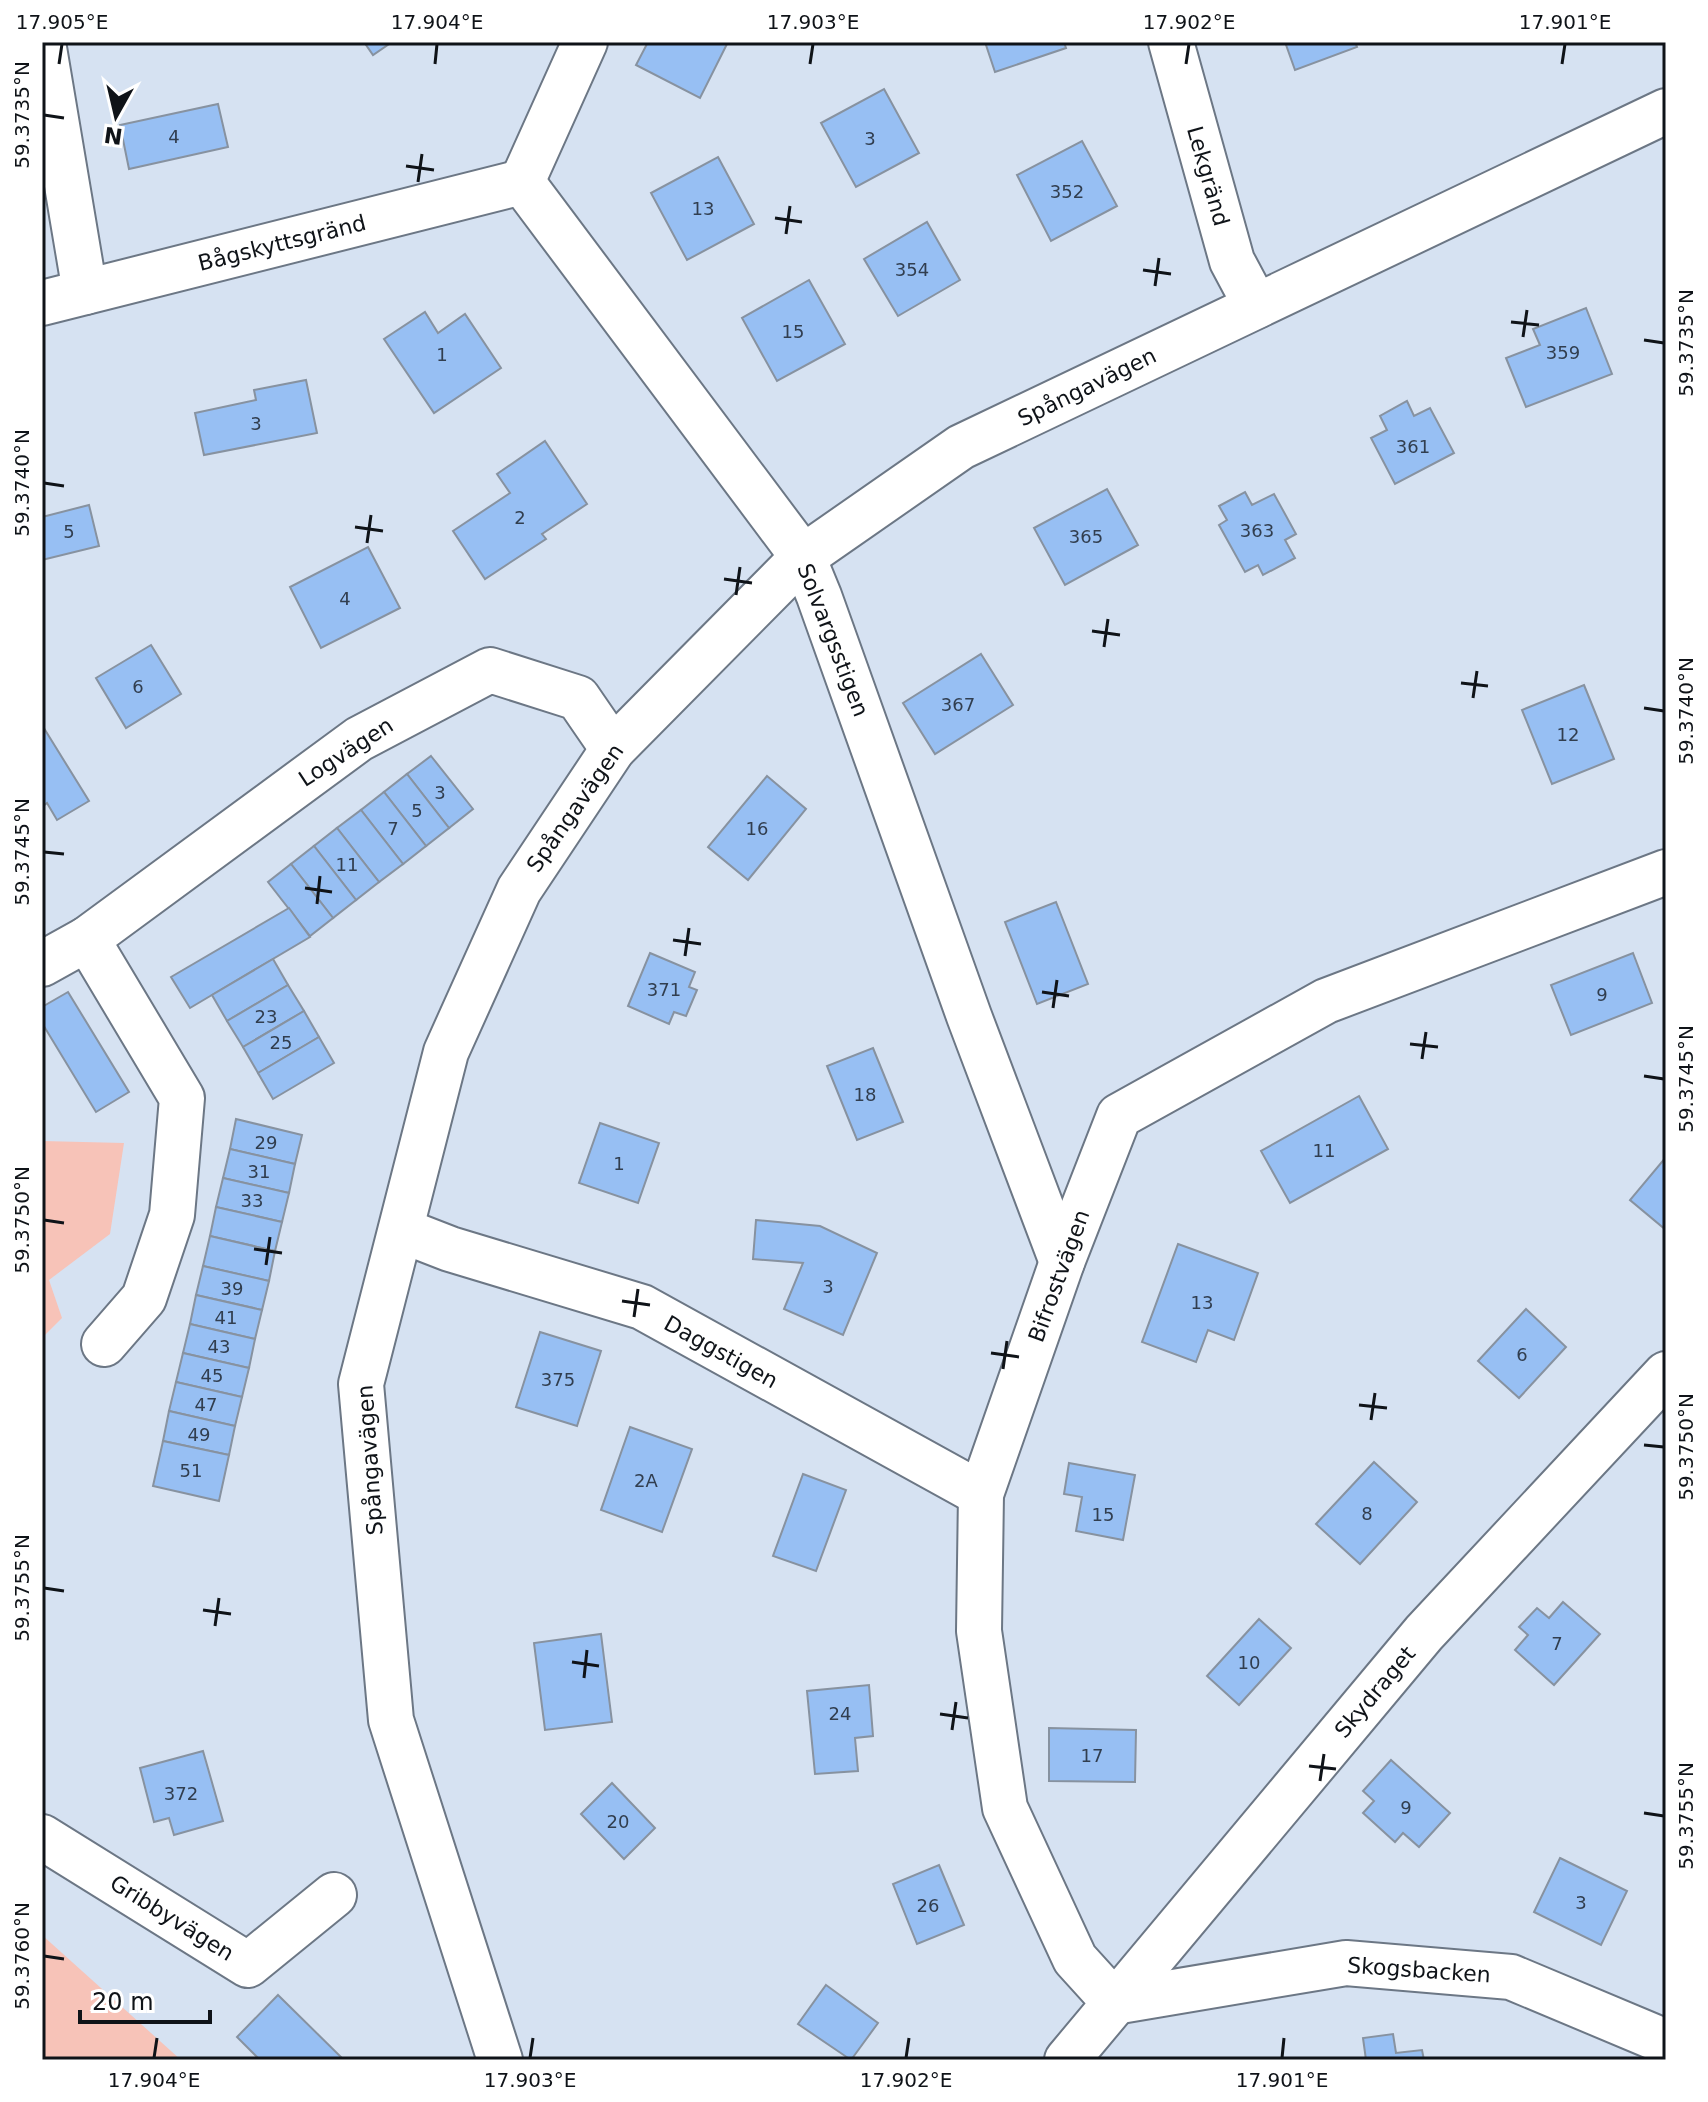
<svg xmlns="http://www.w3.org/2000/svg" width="1708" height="2102" font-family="'DejaVu Sans',sans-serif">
	<rect width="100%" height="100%" fill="#d6e2f2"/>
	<g fill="#f7c3b8">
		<polygon points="42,1141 124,1143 110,1234 49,1280 62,1318 42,1338"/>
		<polygon points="42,1935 181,2060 42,2060"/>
	</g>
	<g fill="#97bff3" stroke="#8792a0" stroke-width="2">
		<polygon points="364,42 392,42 373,55"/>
		<polygon points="648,42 728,42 700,98 636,65"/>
		<polygon points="985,42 1064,42 1066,48 995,72"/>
		<polygon points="1285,42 1355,42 1357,47 1295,70"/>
		<polygon points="884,89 919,153 856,187 821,123"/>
		<polygon points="218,104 228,147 129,169 120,125"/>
		<polygon points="1082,141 1117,206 1051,241 1017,175"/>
		<polygon points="718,157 754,224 687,260 651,193"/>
		<polygon points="927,222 960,280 898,316 864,259"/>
		<polygon points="809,280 845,344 777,381 742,318"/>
		<polygon points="1586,308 1612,374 1526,407 1506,358 1540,345 1533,329"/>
		<polygon points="425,312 438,333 465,314 501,368 434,413 384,339"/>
		<polygon points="306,380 317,433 204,455 195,413 256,400 254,390"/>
		<polygon points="1407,401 1414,416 1430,408 1454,453 1395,484 1371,438 1387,430 1380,416"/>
		<polygon points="545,441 587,504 542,534 546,539 485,579 453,531 510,493 497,474"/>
		<polygon points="1107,489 1138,545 1065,585 1034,528"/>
		<polygon points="1245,492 1252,505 1274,494 1296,534 1285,540 1295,558 1263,575 1258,565 1245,572 1219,525 1227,520 1219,506"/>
		<polygon points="89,505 99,546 42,560 42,517"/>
		<polygon points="368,547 400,608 321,648 290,587"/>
		<polygon points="151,645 181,694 126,728 96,678"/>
		<polygon points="981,654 1013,705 935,754 903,703"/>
		<polygon points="1584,685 1614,759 1552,784 1522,710"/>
		<polygon points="42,725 89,801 57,820 47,803 42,807"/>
		<polygon points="431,756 473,809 449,828 407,774"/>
		<polygon points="407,774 449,828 426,846 384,792"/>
		<polygon points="767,776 806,809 748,880 708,847"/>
		<polygon points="384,792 426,846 403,864 361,810"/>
		<polygon points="361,810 403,864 379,882 337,828"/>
		<polygon points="337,828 379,882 356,900 314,846"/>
		<polygon points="314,846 356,900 333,918 291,864"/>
		<polygon points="291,864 333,918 310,936 268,882"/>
		<polygon points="1056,902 1088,984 1037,1004 1005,922"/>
		<polygon points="289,908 310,937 190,1008 171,977"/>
		<polygon points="650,953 695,972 689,987 697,990 686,1016 674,1012 669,1024 628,1006"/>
		<polygon points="1633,953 1652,1003 1571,1035 1551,985"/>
		<polygon points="273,959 288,985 227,1021 212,995"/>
		<polygon points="288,985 304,1011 243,1047 227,1021"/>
		<polygon points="68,992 129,1092 96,1112 42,1023 42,1007"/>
		<polygon points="304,1011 319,1037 258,1073 243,1047"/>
		<polygon points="319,1037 334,1063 273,1099 258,1073"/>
		<polygon points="873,1048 903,1122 857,1140 827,1066"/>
		<polygon points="1359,1096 1388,1149 1290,1203 1261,1151"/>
		<polygon points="236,1119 302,1135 295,1164 230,1149"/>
		<polygon points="600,1123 659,1143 638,1203 579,1183"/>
		<polygon points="230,1149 295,1164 289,1193 223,1178"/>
		<polygon points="1666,1157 1666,1230 1630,1200"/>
		<polygon points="223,1178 289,1193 282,1222 216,1207"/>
		<polygon points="216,1207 282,1222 275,1251 210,1236"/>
		<polygon points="756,1220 820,1226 877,1253 843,1335 784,1309 803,1263 753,1259"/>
		<polygon points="210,1236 275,1251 269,1281 203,1266"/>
		<polygon points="1178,1244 1258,1273 1234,1340 1208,1330 1196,1362 1142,1342"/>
		<polygon points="203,1266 269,1281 262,1310 196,1295"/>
		<polygon points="196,1295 262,1310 255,1339 190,1324"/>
		<polygon points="1526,1309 1566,1347 1519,1398 1478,1361"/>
		<polygon points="190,1324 255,1339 249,1368 183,1353"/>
		<polygon points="540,1332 601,1351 577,1426 516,1407"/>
		<polygon points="183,1353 249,1368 242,1397 176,1382"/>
		<polygon points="176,1382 242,1397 235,1426 169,1411"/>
		<polygon points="169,1411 235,1426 229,1455 163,1441"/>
		<polygon points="630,1427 692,1449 662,1532 601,1510"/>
		<polygon points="163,1441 229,1455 219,1501 153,1486"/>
		<polygon points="1374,1462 1417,1502 1360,1564 1316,1524"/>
		<polygon points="1069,1463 1135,1475 1123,1540 1076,1531 1082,1497 1064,1494"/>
		<polygon points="803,1474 846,1490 816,1571 773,1556"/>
		<polygon points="1563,1602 1600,1634 1554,1685 1515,1650 1528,1635 1519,1627 1537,1608 1549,1618"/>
		<polygon points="1259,1619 1291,1648 1239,1705 1207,1676"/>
		<polygon points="601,1634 612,1722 545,1730 534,1643"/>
		<polygon points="869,1685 873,1736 855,1738 858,1771 815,1774 807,1691"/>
		<polygon points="1049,1728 1136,1730 1135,1782 1049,1781"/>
		<polygon points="203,1751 223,1821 174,1835 169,1818 154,1822 140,1768"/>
		<polygon points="1391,1760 1450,1813 1419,1847 1403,1833 1395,1842 1363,1813 1374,1801 1363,1791"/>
		<polygon points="612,1783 655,1828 624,1859 581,1814"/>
		<polygon points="1560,1858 1627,1891 1601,1945 1534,1912"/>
		<polygon points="939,1865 964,1925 917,1944 893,1884"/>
		<polygon points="826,1985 878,2023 851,2060 798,2024"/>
		<polygon points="278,1995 344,2060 260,2060 237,2037"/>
		<polygon points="1393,2034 1396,2053 1422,2050 1424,2060 1366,2060 1363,2038"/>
	</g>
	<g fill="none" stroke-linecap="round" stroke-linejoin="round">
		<defs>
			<g id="minor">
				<polyline points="43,42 85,292"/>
				<polyline points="1171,42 1232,261 1256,306"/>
				<polyline points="522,182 803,557 819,596 969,1016 1062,1262"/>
				<polyline points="522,182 585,42"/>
				<polyline points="42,303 522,182"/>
				<polyline points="1666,872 1326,1001 1119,1116 1062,1262 981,1494 979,1631 1005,1808 1075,1959 1114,2002 1346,1963 1511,1977 1666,2042"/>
				<polyline points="42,964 87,939"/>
				<polyline points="401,1230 450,1249 642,1307 981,1494"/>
				<polyline points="104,1344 144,1298 172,1215 182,1098 87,939 359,739 490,670 578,698 613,749"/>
				<polyline points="42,1837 248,1965 334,1895"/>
				<polyline points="1067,2060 1424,1633 1666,1374"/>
			</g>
			<polyline id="tertiary" points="500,2060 391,1720 361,1384 446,1052 519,890 613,749 803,557 961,447 1666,111"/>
		</defs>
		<use href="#minor" stroke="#6c7785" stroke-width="48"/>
		<use href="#tertiary" stroke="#6c7785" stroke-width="48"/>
		<use href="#minor" stroke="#fff" stroke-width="44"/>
		<use href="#tertiary" stroke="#fff" stroke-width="44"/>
	</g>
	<path fill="none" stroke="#0f1318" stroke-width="3" d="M59,64L62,44M435,64L437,44M810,64L813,44M1186,64L1189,44M1562,64L1565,44M44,115L64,118M406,166L434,170M418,182L422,154M775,218L802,222M786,234L790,206M1143,270L1171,274M1155,286L1159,258M1511,322L1539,325M1523,337L1527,310M1644,340L1664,343M44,483L64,486M355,527L383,531M367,543L371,515M724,579L752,583M736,595L740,567M1092,631L1120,635M1104,647L1108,619M1461,683L1488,686M1473,698L1477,671M1644,708L1664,711M44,852L64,854M305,888L332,892M317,904L320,876M673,940L701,944M685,956L689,928M1042,992L1069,996M1053,1008L1057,980M1410,1044L1438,1047M1422,1059L1426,1032M1644,1076L1664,1079M44,1220L64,1223M254,1249L282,1253M266,1265L270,1237M622,1301L650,1305M634,1317L638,1289M991,1353L1019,1357M1003,1369L1007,1341M1359,1405L1387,1408M1371,1420L1375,1393M1644,1445L1664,1447M44,1588L64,1591M203,1610L231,1614M215,1626L219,1598M572,1662L599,1666M584,1678L587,1650M940,1714L968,1718M952,1730L956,1702M1309,1766L1336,1769M1320,1781L1324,1754M1644,1813L1664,1816M44,1956L64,1959M154,2058L157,2038M530,2058L533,2038M906,2058L909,2038M1282,2058L1284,2038"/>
	<g text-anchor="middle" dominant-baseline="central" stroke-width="8" stroke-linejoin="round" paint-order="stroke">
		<g font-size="18" fill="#313e4f">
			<text x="174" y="136">4</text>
			<text x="870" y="138">3</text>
			<text x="1067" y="191">352</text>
			<text x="703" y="208">13</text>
			<text x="912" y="269">354</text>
			<text x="793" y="331">15</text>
			<text x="1563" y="352">359</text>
			<text x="442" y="354">1</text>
			<text x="256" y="423">3</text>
			<text x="1413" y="446">361</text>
			<text x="520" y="517">2</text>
			<text x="1257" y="530">363</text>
			<text x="69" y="531">5</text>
			<text x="1086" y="536">365</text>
			<text x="345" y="598">4</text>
			<text x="138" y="686">6</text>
			<text x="958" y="704">367</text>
			<text x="1568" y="734">12</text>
			<text x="440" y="792">3</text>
			<text x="417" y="810">5</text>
			<text x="393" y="828">7</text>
			<text x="757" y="828">16</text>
			<text x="347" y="864">11</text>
			<text x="664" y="989">371</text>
			<text x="1602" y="994">9</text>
			<text x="266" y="1016">23</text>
			<text x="281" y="1042">25</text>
			<text x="865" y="1094">18</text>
			<text x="266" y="1142">29</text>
			<text x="1324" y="1150">11</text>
			<text x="619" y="1163">1</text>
			<text x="259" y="1171">31</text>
			<text x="252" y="1200">33</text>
			<text x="828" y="1286">3</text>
			<text x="232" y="1288">39</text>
			<text x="1202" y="1302">13</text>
			<text x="226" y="1317">41</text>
			<text x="219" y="1346">43</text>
			<text x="1522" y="1354">6</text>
			<text x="212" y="1375">45</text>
			<text x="558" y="1379">375</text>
			<text x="206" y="1404">47</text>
			<text x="199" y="1434">49</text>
			<text x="191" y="1470">51</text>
			<text x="646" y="1480">2A</text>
			<text x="1367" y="1513">8</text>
			<text x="1103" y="1514">15</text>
			<text x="1557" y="1643">7</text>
			<text x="1249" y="1662">10</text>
			<text x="840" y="1713">24</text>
			<text x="1092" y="1755">17</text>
			<text x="181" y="1793">372</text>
			<text x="1406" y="1807">9</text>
			<text x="618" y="1821">20</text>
			<text x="1581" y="1902">3</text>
			<text x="928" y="1905">26</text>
		</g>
		<g font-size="22" fill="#0f1318" stroke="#fff">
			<text transform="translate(1208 176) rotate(74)">Lekgränd</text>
			<text transform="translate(282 243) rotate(-14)">Bågskyttsgränd</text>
			<text transform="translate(1087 387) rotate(-26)">Spångavägen</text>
			<text transform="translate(833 640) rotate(69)">Solvargsstigen</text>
			<text transform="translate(346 752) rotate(-33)">Logvägen</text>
			<text transform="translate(575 808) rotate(-55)">Spångavägen</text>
			<text transform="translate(1059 1276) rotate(-70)">Bifrostvägen</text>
			<text transform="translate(721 1352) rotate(29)">Daggstigen</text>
			<text transform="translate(370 1460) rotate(-94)">Spångavägen</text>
			<text transform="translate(1375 1692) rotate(-50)">Skydraget</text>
			<text transform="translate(172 1918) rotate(32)">Gribbyvägen</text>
			<text transform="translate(1419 1970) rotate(4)">Skogsbacken</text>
		</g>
	</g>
	<rect width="1708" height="2102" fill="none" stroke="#ffffff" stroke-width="88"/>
	<g transform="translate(116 116) rotate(188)" stroke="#ffffff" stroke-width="6" paint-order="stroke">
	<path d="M0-6L14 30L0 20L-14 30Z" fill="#0f1318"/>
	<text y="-12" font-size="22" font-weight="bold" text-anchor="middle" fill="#0f1318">N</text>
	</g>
	<path d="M80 2010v12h130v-12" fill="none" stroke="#0f1318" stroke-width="4"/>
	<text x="92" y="2010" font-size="24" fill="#0f1318" stroke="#ffffff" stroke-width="6" paint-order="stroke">20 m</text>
	<rect x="44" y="44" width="1620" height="2014" fill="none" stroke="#0f1318" stroke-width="3"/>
	<g font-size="20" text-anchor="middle" fill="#0f1318">
		<text x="62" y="29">17.905°E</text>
		<text x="437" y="29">17.904°E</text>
		<text x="813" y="29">17.903°E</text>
		<text x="1189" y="29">17.902°E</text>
		<text x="1565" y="29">17.901°E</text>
		<text transform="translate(22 115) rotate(-90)" y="7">59.3735°N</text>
		<text transform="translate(1686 343) rotate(-90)" y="7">59.3735°N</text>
		<text transform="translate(22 483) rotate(-90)" y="7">59.3740°N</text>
		<text transform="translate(1686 711) rotate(-90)" y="7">59.3740°N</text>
		<text transform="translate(22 852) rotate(-90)" y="7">59.3745°N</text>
		<text transform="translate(1686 1079) rotate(-90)" y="7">59.3745°N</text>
		<text transform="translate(22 1220) rotate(-90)" y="7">59.3750°N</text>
		<text transform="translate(1686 1447) rotate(-90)" y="7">59.3750°N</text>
		<text transform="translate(22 1588) rotate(-90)" y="7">59.3755°N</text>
		<text transform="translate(1686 1816) rotate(-90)" y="7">59.3755°N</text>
		<text transform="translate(22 1956) rotate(-90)" y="7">59.3760°N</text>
		<text x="154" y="2087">17.904°E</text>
		<text x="530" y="2087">17.903°E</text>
		<text x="906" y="2087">17.902°E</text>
		<text x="1282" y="2087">17.901°E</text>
	</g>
</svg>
